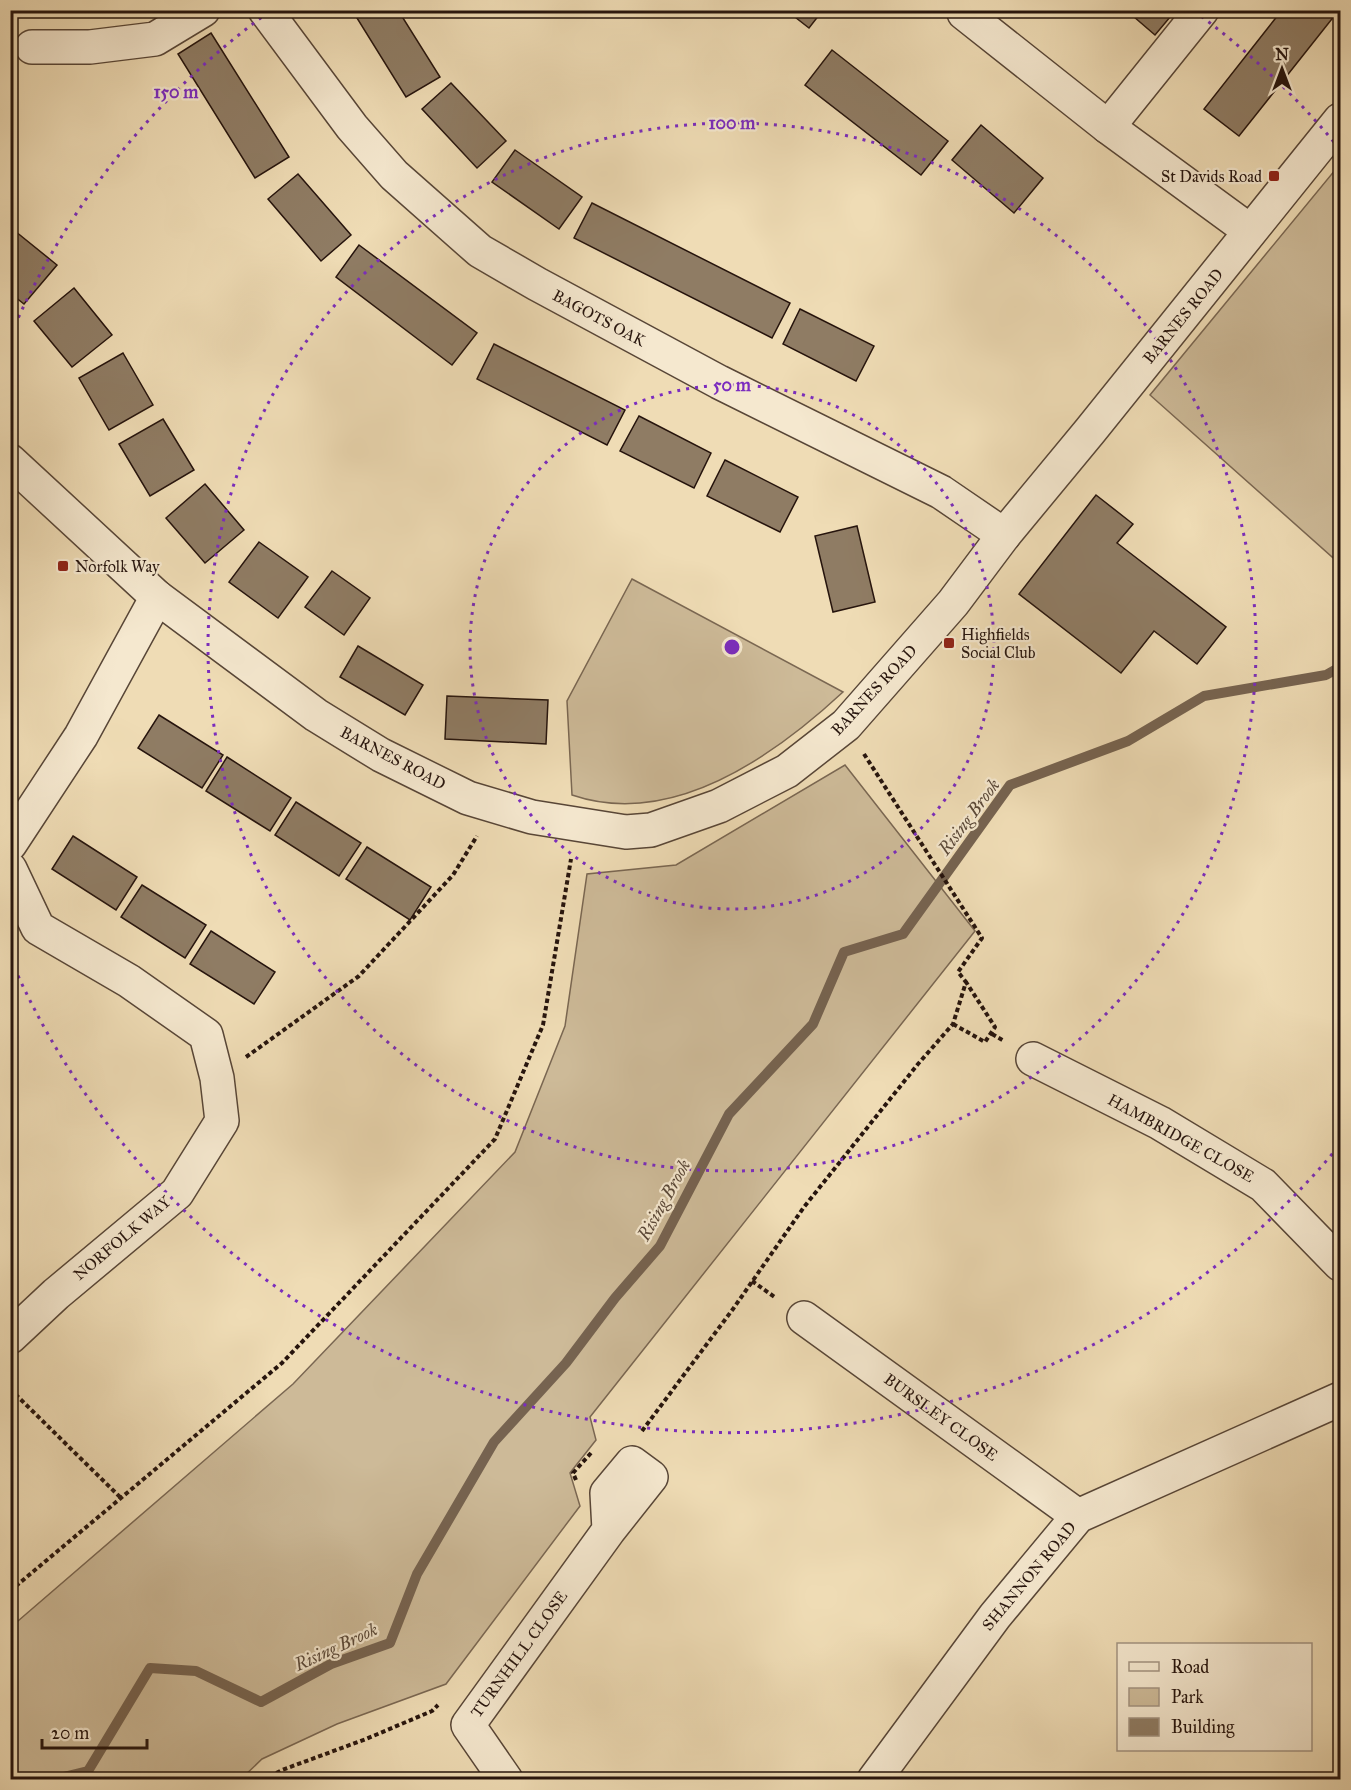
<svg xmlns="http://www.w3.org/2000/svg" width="1351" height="1790" font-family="'IM FELL Great Primer',serif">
	<rect width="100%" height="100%" fill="#efdcb5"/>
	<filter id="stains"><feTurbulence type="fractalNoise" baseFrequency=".00333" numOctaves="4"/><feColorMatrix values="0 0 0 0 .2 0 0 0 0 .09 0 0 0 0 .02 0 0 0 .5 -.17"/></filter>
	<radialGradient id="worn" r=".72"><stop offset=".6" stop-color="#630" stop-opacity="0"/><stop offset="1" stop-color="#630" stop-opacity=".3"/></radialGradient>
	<g fill="#cdba98" stroke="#7a6752" stroke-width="1.5">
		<polygon points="1340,164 1340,564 1150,395"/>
		<path d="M632,579L843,692C773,757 672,829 572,795L567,701Z"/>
		<polygon points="845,765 975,931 590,1417 596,1440 570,1473 580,1506 446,1684 337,1724 262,1759 241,1779 11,1779 11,1627 293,1384 515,1152 565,1026 587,874 676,865"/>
	</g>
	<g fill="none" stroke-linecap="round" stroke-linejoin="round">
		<polyline stroke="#766350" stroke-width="10" points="51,1780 88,1771 150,1668 196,1671 261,1702 331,1664 390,1643 417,1574 494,1442 566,1363 615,1298 660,1246 729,1114 813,1024 844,952 903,934 1010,785 1128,741 1204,696 1326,675 1340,667"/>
	</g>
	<g fill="#8f7c64" stroke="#26140d" stroke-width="1.5">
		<polygon points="352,10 398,10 440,77 406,97"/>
		<polygon points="786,10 823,10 809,28"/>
		<polygon points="1126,10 1176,10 1155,35"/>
		<polygon points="1282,10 1339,10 1239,136 1204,109"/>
		<polygon points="211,33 289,157 255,178 178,54"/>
		<polygon points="832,50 948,141 921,175 805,85"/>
		<polygon points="451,83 506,141 477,168 422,109"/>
		<polygon points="981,125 1043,178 1014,213 952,160"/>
		<polygon points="515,150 582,197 559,229 492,182"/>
		<polygon points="298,174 351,235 321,261 268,199"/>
		<polygon points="592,203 790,303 772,338 574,238"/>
		<polygon points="10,227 57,265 24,304 10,293"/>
		<polygon points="359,245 477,333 452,365 336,277"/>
		<polygon points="74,288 112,335 72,367 34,321"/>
		<polygon points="800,309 874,346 856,381 783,344"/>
		<polygon points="494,344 625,410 607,445 477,379"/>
		<polygon points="123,353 153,405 109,430 79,378"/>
		<polygon points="639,416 711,453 694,488 620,451"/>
		<polygon points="163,419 194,470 150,496 119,444"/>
		<polygon points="725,460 798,497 780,532 707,496"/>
		<polygon points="205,484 244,530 205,563 166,518"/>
		<polygon points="1096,495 1133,524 1117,543 1226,627 1197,664 1154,631 1121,673 1019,594"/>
		<polygon points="857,526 875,602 833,612 815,536"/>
		<polygon points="259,542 308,577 278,618 229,582"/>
		<polygon points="332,571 370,598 344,635 305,607"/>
		<polygon points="358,646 423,685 405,715 340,677"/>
		<polygon points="447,696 548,700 546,744 445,739"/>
		<polygon points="159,715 223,755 202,788 138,748"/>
		<polygon points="227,757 291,798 270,831 206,791"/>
		<polygon points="296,802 361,843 339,876 275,835"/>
		<polygon points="73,836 137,877 116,910 52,869"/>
		<polygon points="367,847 431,887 410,920 346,879"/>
		<polygon points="142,885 206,925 185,958 121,917"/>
		<polygon points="211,931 275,972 254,1004 190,964"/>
	</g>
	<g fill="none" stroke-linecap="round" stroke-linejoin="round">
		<defs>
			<g id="minor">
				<polyline points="265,10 352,127 394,175 480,251 537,284 719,382 941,492 1004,535"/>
				<polyline points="964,13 1108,127 1250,231"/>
				<polyline points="32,47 90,47 155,39 203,10"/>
				<polyline points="1108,127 1202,10"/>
				<polyline points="10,461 157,597 316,715 381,755 468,798 532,817 626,832 651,830 719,806 787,771 846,725 953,603 1004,535 1090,431 1340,120"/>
				<polyline points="10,844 81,736 157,597"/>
				<polyline points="10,869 38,928 129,981 206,1035 217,1078 222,1121 177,1193 56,1294 10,1337"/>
				<polyline points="1033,1059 1160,1123 1263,1185 1340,1264"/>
				<polyline points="804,1318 1078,1516"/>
				<polyline points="506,1780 468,1725 609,1530 651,1477 632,1463 607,1493 609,1530"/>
				<polyline points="874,1780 995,1616 1078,1516 1340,1399"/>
			</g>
		</defs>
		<use href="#minor" stroke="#584637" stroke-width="36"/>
		<g stroke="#26140d" stroke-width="4" stroke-dasharray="4.5 3" stroke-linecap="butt">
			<polyline points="953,1024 985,1042 995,1027 966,982"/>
			<polyline points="992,1034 1004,1041"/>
			<polyline points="246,1057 359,976 453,875 477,836"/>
			<polyline points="752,1281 776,1298"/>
			<polyline points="10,1389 121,1498"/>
			<polyline points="642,1431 733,1309 804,1207 918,1064 953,1024 966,982 958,972 982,938 864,754"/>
			<polyline points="576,1480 573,1473 591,1453"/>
			<polyline points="10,1591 282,1363 495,1139 543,1025 571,859"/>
			<polyline points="263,1780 282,1770 366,1739 432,1711 438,1705"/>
		</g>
		<use href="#minor" stroke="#f5e8cf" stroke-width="33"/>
	</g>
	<g fill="none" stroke="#7b2cbf" stroke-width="3" stroke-dasharray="3 6">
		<circle cx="732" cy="647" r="262"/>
		<circle cx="732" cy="647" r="524"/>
		<path d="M1338 1147A786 786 0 0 1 11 960M11 334A786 786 0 0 1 270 11M1194 11A786 786 0 0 1 1338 147"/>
	</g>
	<g fill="#8f2418" stroke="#f5e8cf" stroke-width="2">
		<rect x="1268" y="170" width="12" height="12" rx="3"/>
		<rect x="57" y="560" width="12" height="12" rx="3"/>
		<rect x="943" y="637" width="12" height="12" rx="3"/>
	</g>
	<g text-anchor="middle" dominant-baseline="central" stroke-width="4.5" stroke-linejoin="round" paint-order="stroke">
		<g font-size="16" fill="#26140d" stroke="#f5e8cf" text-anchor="start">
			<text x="1262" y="176" text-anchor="end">St Davids Road</text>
			<text x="75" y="566">Norfolk Way</text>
			<text x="961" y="634">Highfields<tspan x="961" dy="18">Social Club</tspan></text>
		</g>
		<g font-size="16" fill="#26140d" stroke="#f5e8cf">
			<text transform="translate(1183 316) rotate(-51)">BARNES ROAD</text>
			<text transform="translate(599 318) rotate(28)">BAGOTS OAK</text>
			<text transform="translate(874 690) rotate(-47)">BARNES ROAD</text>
			<text transform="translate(393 758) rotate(28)">BARNES ROAD</text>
			<text transform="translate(1181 1138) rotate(29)">HAMBRIDGE CLOSE</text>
			<text transform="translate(122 1238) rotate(-40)">NORFOLK WAY</text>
			<text transform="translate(941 1417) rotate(36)">BURSLEY CLOSE</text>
			<text transform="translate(1029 1576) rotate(-50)">SHANNON ROAD</text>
			<text transform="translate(519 1654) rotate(-54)">TURNHILL CLOSE</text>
		</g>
		<g font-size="18" font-style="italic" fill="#5b4939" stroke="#f5e8cf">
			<text transform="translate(969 817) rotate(-53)">Rising Brook</text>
			<text transform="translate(664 1200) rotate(-61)">Rising Brook</text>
			<text transform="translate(336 1647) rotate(-25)">Rising Brook</text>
		</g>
	</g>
	<circle cx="732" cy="647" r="9" fill="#7b2cbf" stroke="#f5e8cf" stroke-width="3"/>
	<g font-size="18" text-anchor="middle" font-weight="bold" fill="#7b2cbf" stroke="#f5e8cf" stroke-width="4.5" stroke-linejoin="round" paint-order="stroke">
		<text x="176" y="98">150 m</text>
		<text x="732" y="129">100 m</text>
		<text x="732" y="391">50 m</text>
	</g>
	<rect width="1351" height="1790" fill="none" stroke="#efdcb5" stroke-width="36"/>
	<rect x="12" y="12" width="1327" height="1766" fill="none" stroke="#26140d" stroke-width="3"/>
	<rect x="18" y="18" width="1315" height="1754" fill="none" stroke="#26140d" stroke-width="1.5"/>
	<rect x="1117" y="1643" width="195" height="108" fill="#f5e8cf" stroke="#a29381" stroke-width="1.5"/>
	<rect x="1129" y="1662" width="30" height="9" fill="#f5e8cf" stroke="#a29381" stroke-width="1.5"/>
	<text x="1171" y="1673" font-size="18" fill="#26140d">Road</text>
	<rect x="1129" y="1688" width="30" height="18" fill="#cdba98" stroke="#a29381" stroke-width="1.5"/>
	<text x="1171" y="1703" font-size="18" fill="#26140d">Park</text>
	<rect x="1129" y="1718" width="30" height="18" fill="#8f7c64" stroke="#a29381" stroke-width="1.5"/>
	<text x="1171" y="1733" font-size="18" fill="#26140d">Building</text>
	<g transform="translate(1282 69)" stroke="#f5e8cf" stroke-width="4.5" paint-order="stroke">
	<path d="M0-4.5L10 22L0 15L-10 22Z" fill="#26140d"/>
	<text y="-9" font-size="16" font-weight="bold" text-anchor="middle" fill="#26140d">N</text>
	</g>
	<path d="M42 1739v9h105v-9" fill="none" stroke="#26140d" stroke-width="3"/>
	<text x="51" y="1739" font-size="18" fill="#26140d" stroke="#f5e8cf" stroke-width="4.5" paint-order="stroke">20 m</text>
	<rect width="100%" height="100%" filter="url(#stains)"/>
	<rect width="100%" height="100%" fill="url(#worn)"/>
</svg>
